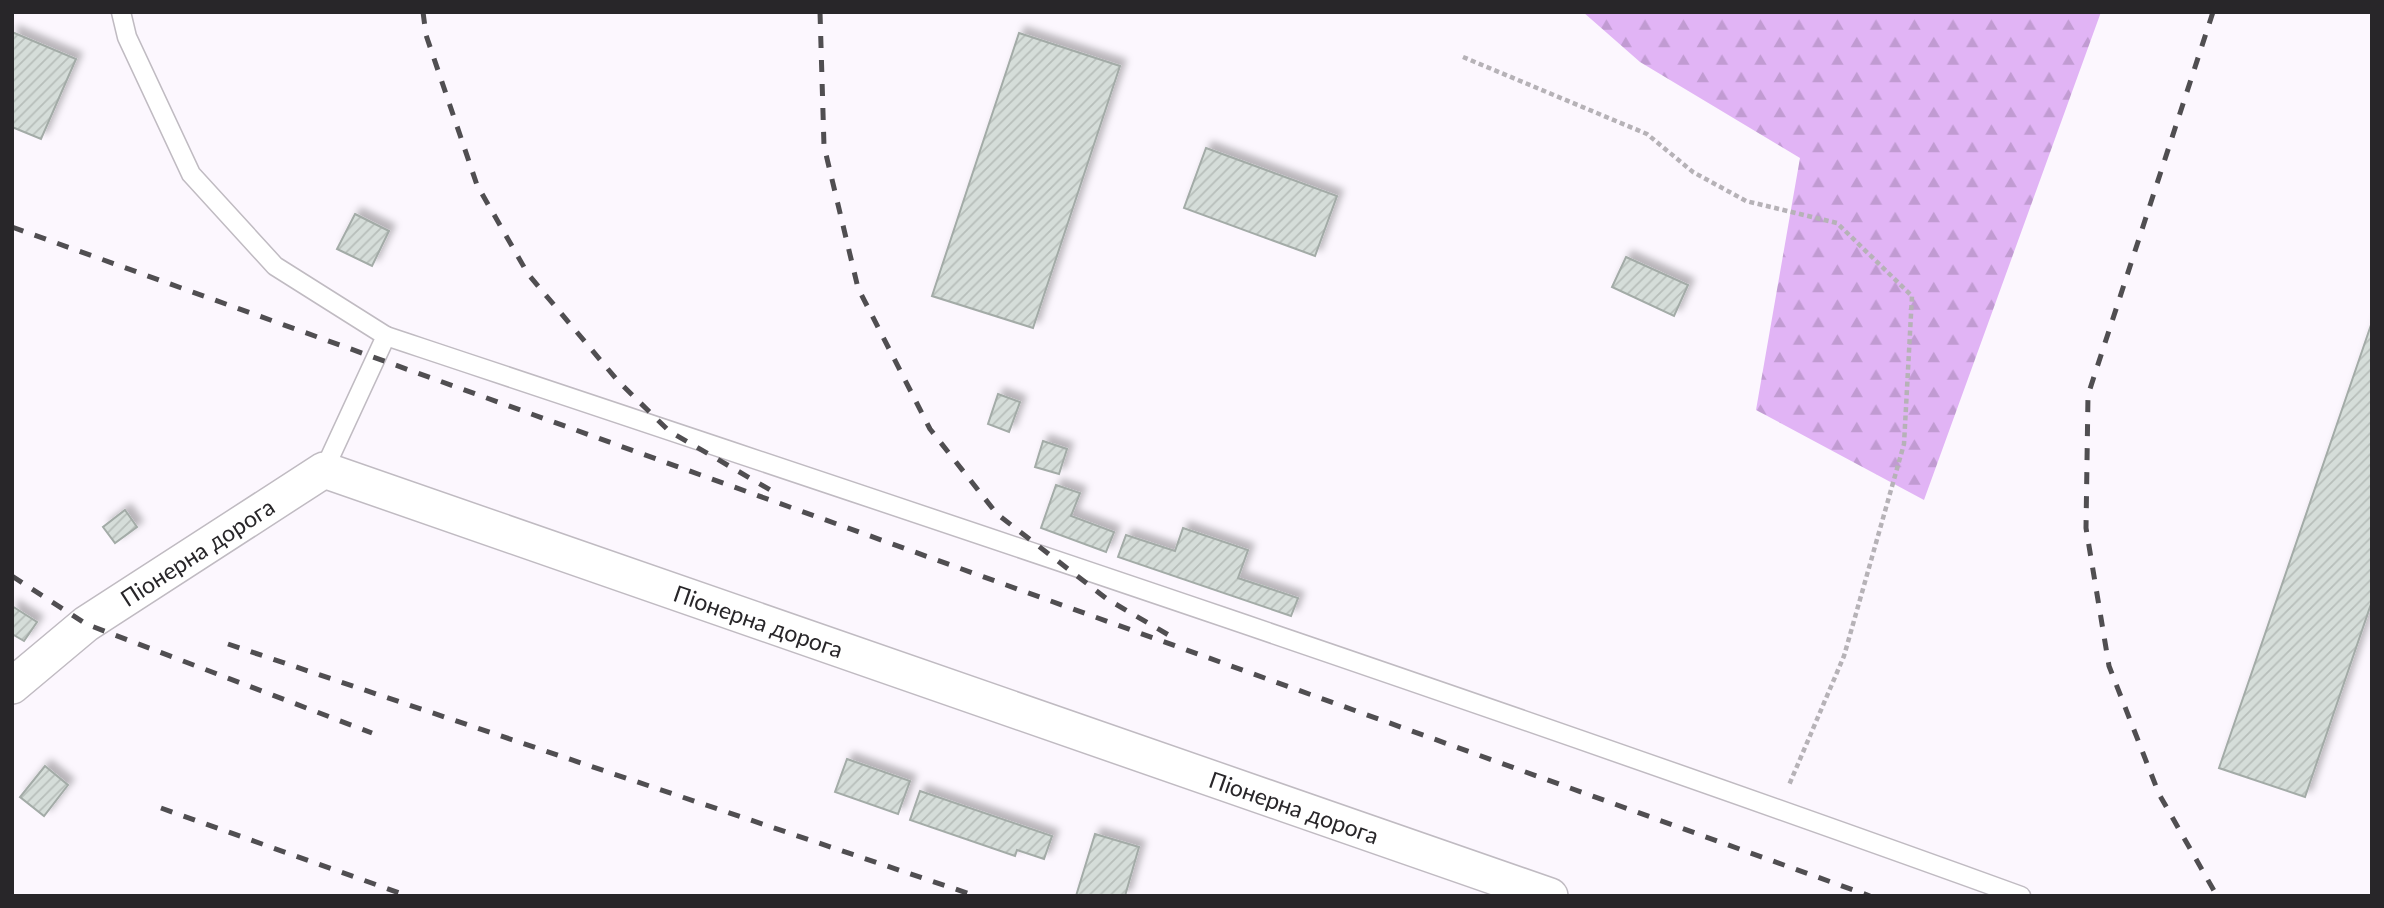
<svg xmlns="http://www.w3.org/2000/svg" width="2384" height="908" font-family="Lato,sans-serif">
	<defs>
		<pattern id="forest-firs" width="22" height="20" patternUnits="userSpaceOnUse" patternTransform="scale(1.75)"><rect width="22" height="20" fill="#e1b4f5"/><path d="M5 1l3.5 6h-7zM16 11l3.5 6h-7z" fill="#c19bd2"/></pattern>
		<pattern id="building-hatch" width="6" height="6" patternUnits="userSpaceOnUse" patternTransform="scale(1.75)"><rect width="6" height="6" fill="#d5ddd9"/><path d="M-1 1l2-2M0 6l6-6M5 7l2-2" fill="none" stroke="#b7beba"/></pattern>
		<filter id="shadow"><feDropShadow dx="6" dy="-6" stdDeviation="3.5" flood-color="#0004"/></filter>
	</defs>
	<rect width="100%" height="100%" fill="#fcf7fe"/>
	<polygon fill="url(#forest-firs)" points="1583,12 2101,12 1924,500 1756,410 1800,158 1640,62"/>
	<g fill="url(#building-hatch)" stroke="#a3aba7" stroke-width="2" filter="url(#shadow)">
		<polygon points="12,32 76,59 41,139 12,127"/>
		<polygon points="1019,33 1120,66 1033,328 932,296"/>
		<polygon points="1206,148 1337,196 1315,256 1184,208"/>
		<polygon points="355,214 389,231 372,266 337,249"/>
		<polygon points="1626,257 1688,285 1674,316 1612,287"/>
		<polygon points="2372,322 2372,601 2305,797 2219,768"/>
		<polygon points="998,394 1020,402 1009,432 988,424"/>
		<polygon points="1043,441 1067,449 1059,474 1035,467"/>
		<polygon points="1056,485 1080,493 1071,516 1114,532 1106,552 1041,528"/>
		<polygon points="125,510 137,527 115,543 103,527"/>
		<polygon points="1183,528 1248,550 1238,578 1298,598 1291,616 1118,557 1126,535 1175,551"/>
		<polygon points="12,606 37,622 24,641 12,634"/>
		<polygon points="847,759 910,781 898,814 835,792"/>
		<polygon points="45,766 68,785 44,816 20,797"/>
		<polygon points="920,791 1052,836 1044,859 1017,850 1015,856 910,820"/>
		<polygon points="1095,834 1139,847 1125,896 1076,896"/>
	</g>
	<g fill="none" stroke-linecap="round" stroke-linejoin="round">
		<defs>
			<g id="service">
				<polyline points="121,12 127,37 191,174 275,266 386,336 324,470"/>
				<path d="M386,336C932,518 1479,700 2021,896"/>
			</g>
			<g id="minor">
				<path id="s1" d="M12,686L86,624L324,470L1550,896"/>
			</g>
		</defs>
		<use href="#service" stroke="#c0bbc2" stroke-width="21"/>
		<use href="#minor" stroke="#c0bbc2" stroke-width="38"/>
		<polyline stroke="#b6b2b7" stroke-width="4.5" stroke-dasharray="5 3.5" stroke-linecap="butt" points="1463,57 1647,134 1693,172 1746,201 1837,223 1912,296 1904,444 1844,656 1789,785"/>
		<use href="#service" stroke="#fff" stroke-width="18"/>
		<use href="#minor" stroke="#fff" stroke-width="35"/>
		<g stroke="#504e51" stroke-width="5" stroke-dasharray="12 12" stroke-linecap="butt">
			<polyline points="423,12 426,35 477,185 528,274 618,381 669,431 779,495"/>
			<polyline points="820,12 824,146 858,288 930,429 997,514 1107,599 1172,637"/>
			<polyline points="2213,12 2088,395 2086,528 2109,666 2159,794 2217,896"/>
			<polyline points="12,227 1870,896"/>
			<polyline points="12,576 86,624 372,733"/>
			<polyline points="228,644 976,896"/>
			<polyline points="161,808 408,896"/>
		</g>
	</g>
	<g text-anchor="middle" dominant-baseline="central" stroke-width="5" stroke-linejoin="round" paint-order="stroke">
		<g font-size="23" fill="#282629" stroke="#fff">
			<text stroke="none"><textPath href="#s1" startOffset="229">Піонерна дорога</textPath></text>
			<text stroke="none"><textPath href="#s1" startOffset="840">Піонерна дорога</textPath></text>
			<text stroke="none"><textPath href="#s1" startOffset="1407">Піонерна дорога</textPath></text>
		</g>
	</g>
	<rect width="2384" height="908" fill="none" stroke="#282629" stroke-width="28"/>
</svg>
